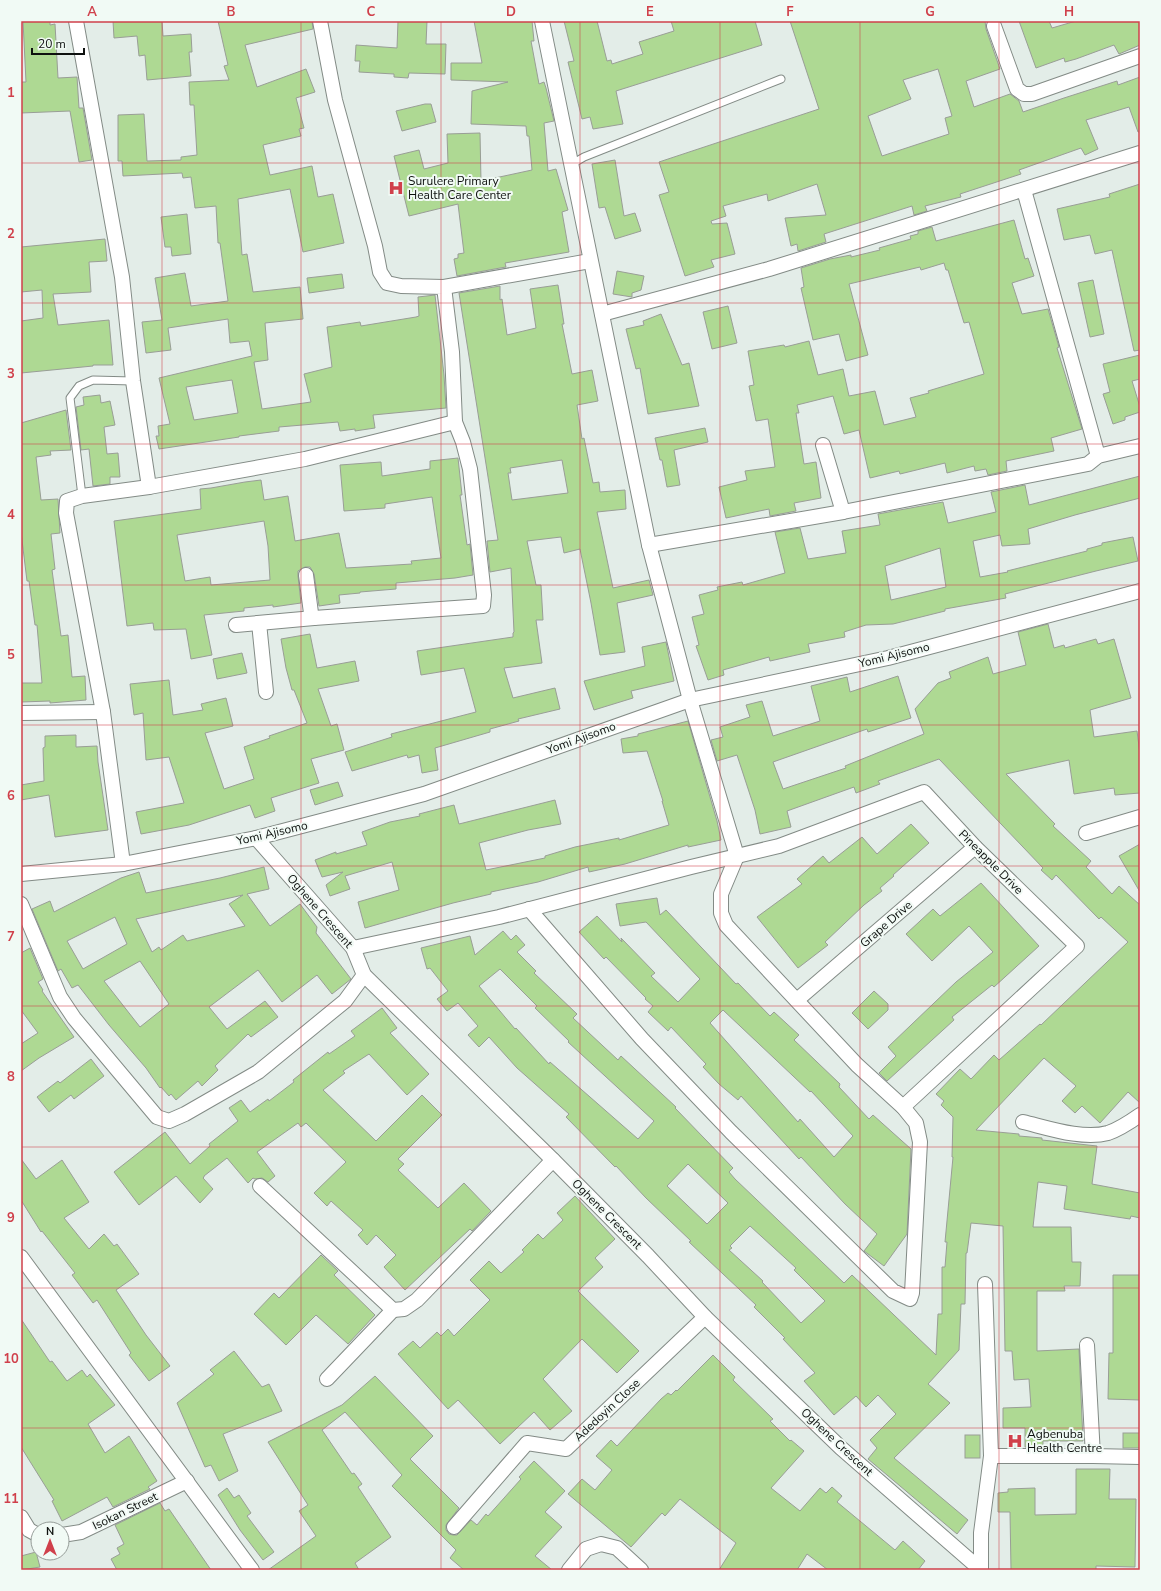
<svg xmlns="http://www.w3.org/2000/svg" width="1161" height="1591" font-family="'Nunito Sans',sans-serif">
	<rect width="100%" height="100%" fill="#e3ede8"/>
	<g fill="#aed993" stroke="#999e96" fill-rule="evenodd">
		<polygon points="23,21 50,21 50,25 55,24 58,78 77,77 79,108 83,108 92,160 79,162 70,111 21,113 21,82 26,82"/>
		<polygon points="113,21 162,21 163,36 191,34 192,52 189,52 191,76 147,80 145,55 139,56 137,36 114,38"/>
		<path d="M218,21H312L313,29L245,45L257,87L306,69L315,92L296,98L304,128L299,129L301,136L263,145L270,175L312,166L318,197L333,194L344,243L303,252L290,189L238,199L242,255L247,254L253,292L300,287L303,319L265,323L268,360L254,362L262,409L311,402L304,374L332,367L327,327L360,322L361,326L416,317L419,316L418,297L435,295L444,375L446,408L373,415L375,428L355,431V429L340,431L338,422L279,427V431L239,436V437L159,449L156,436H159L158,426L170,424L159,378L252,356L249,341L230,343L228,319L168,328L171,350L146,353L142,322L162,320L155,278L185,273L191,306L228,301L220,243H218L216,206L195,208L191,177L183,178L182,173L123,176L122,161H118V115L144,114L147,161L181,160V157L197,155L194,105H190L189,82L229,80L224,66L228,65ZM232,380L238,413L194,420L186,387Z"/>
		<polygon points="398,21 427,21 426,44 446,44 445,74 409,73 408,78 394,77 394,74 359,72 360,61 355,61 356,45 397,48"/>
		<polygon points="474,21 532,21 534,41 531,41 539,84 544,82 546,88 554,121 544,123 548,171 556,169 568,210 562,212 569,252 505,263 506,267 500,268 457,276 454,259 458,258 458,254 464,253 458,204 409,216 394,156 419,150 424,169 448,163 447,134 480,133 481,181 532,170 529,136 527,136 526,126 471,124 472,91 508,82 451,80 451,63 482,63"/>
		<polygon points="564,21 597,21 607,61 611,60 612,64 643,54 639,42 674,31 671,21 755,21 762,45 616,91 623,124 593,129 590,117 582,119 568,62 574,61"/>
		<path d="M790,21H985L986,29L1000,69L966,81L974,107L1010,94L1019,101L1023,112L1064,98L1117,81L1118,85L1140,77V132H1138L1129,107L1086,120L1098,149L1085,155L1081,148L1019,170L1021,174L960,194L961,197L925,206L927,211L914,215L912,206L824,234L826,242L798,251L797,244L791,246L785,218L826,215L817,184L768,201L767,194L723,206L726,216L711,221L712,224L727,223L735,254L711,260L714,267L685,276L659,195L669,192L659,162L819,109ZM938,69L952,116L945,118L949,134L882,156L868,116L911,99L903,80Z"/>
		<polygon points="1019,21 1049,21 1052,28 1076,21 1140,21 1140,45 1119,54 1114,45 1076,59 1065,62 1064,58 1036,68"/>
		<polygon points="425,104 431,104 436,122 402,131 396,111"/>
		<polygon points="615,160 624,216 635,213 641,231 615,239 605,207 599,208 592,164"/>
		<polygon points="1140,184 1140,350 1134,351 1112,250 1095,254 1090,235 1064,240 1057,209 1110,197 1109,194"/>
		<polygon points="187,214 191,254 172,256 171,247 165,247 161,217"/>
		<polygon points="1014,220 1025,259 1028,258 1034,276 1012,283 1022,314 1048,309 1059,347 1057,348 1082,429 1051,438 1054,451 1006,461 1007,471 988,475 986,469 975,471 974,466 947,473 945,463 900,474 899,471 870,478 859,430 844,434 833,396 797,405 799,413 796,413 804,464 816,462 821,498 794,503 796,511 770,516 769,509 726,518 719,487 747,480 745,471 775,467 768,419 756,421 749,386 754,385 748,351 784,345 785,347 809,341 818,375 843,369 849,396 875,391 884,425 916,417 910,398 929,393 928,391 984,374 969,322 964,323 948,270 946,270 944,263 921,270 920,267 849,284 868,355 846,361 839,334 813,340 801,288 804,287 801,268 830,259 851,255 851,257 880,250 879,248 911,239 910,236 918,234 918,231 932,227 936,241"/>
		<polygon points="105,239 107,261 89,262 91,292 53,294 58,325 109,320 113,365 93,365 93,366 21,373 21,321 43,318 42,290 21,292 21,247"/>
		<polygon points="617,271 644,276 641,290 632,293 632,297 613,294"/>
		<polygon points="342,274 344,288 309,293 307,278"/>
		<polygon points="1093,280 1104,334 1090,337 1078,283"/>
		<path d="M558,285L564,324H562L572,374L592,370L598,401L577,405L582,439L584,438L593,483L599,482L600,492L625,490L626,509L597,512L613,588L649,580L653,595L617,603L625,652L600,655L591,603L580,549L564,553L561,537L527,541L536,585H541L543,620H536L542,663L504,668L513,698L555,688L560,709L518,719L519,721L490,729V732L435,748L438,770L422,773L419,755L408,758L407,755L352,771L345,752L392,737L391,734L476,712L464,668L421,675L417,651L513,637V633L514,632L511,568L490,572L487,541L498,540L459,293L500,286V300L502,299L507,335L536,328L530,289ZM562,460L568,493L512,500L508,473H511L510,468Z"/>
		<polygon points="728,306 737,343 712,349 703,312"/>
		<polygon points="661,314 682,365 689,363 699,406 648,414 640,368 636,369 626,329 644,325 643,321"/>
		<polygon points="1140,355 1140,379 1132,381 1140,407 1140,412 1125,417 1125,420 1113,424 1103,394 1110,392 1103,364"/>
		<polygon points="100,395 101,403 110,401 115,425 104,427 107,454 118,453 120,477 110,477 110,484 93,486 89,449 81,450 76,407 84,405 83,397"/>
		<polygon points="66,410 71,450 50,451 51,455 36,457 41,500 58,499 60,533 51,534 55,569 52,570 61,636 68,635 72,677 85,676 86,700 50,703 50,701 21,702 21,683 42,683 37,625 35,625 29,581 27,581 21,532 21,423"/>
		<polygon points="705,428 708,442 674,450 680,485 667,487 662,460 660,460 655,438"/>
		<path d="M458,458L462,495H460L467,545L470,544L473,575L455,578L396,583V589L360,592V593L339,595L340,603L319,606L314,574L310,567H305L298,571V576L301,603L273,607V605L244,608V611L204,615L212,655L191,659L186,629L154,630L153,623L127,626L114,521L201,509L200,489L211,488L245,482L261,480L264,500L288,496L295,541L339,533L346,568L412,564L411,561L441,558L432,497L385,504V508L344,511L340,465L381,462L382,476L430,469V461ZM264,521L268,546L270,580L211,585L210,577L185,581L177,535Z"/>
		<path d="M1140,476V498L1075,515L1028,529L1030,544L1002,546L1000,535L973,541L980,577L1008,572L1007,571L1087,551V549L1102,545V543L1133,537L1138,561L1096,571L1005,594L1006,598L945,609V611L893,624L866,625L844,632L845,637L808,644L810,652L770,661L769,657L723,670L724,675L708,680L696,646L699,645L692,617L704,614L699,595L718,590L717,587L742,582L743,585L785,573L775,532L800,528L808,559L846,553L842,531L880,525L878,514L943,502L948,523L996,512L991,492L1025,485L1029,505ZM940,548L946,587L891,600L885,566Z"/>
		<path d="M1048,624L1054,648L1064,645L1065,648L1096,639L1098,644L1114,639L1131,698L1090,710L1094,737L1137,731L1140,754V793L1115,795L1114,788L1074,794L1069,760L1006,774L1055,824L1053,826L1091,861L1086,867L1112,894L1119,886L1140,905V1103L1128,1092L1100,1123L1082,1106L1075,1113L1062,1101L1076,1086L1044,1058L976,1130L1019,1134V1136L1042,1138V1140L1097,1146L1092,1184L1140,1193V1218L1131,1216L1130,1219L1064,1209L1067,1186L1038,1182L1033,1227H1071L1072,1262H1081L1080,1286H1064L1065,1291H1037V1351L1079,1349L1083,1441H1043V1447H1025V1428H1003V1408L1031,1407L1029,1379L1014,1380L1012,1351H1005L1003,1226L971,1223L967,1253H966L965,1304H961L959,1350L928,1384L950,1403L894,1458L968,1520L957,1534L868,1459L877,1448L870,1440L896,1414L878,1395L866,1407L856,1396L834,1415L804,1381L815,1373L783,1339L785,1338L754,1307L756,1305L689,1242L691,1241L646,1198L616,1166L615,1167L566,1117L569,1114L517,1068L489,1037L479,1047L468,1035L478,1026L458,1003L447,1011L437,999L448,991L430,968L427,969L421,948L470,936L475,955L503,931L511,940L516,935L525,945L517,952L536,971L534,973L577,1014L573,1018L618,1060L621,1056L676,1107L675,1108L733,1168L729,1172L735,1179L844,1283L852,1275L936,1355L938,1314H942V1267H945L947,1242H945L953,1157H952L953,1117L941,1105L944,1101L936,1094L960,1069L971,1079L994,1055L999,1060L1033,1030L1040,1024L1041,1025L1128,942L1101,917L1099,919L1056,875L1052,880L1041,870L1043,868L939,759L878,781L880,784L856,793L854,787L787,811L791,827L760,834L755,810L737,755L717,761L711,740L723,737L720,727L750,717L746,705L762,701L773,736L820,721L811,686L847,677L850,692L898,676L911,718L868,732L867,729L773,762L783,789L846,768L845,766L924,734L915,709L938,683L951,678L949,672L988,657L993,674L1026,665L1018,632ZM500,969L537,1006L535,1008L569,1041L568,1042L654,1121L638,1139L550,1062L549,1064L516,1028L515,1029L479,986ZM688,1164L728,1203L707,1224L667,1186ZM750,1226L796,1268L794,1270L825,1301L801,1323L762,1282L763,1281L729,1250L732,1248L730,1246Z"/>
		<polygon points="310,634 317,668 355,661 359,681 318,689 331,726 337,724 344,750 311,759 319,783 271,798 275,811 255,818 250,805 189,825 141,834 136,812 184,803 169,757 146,760 143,713 134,715 130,684 169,680 173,715 203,710 201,704 226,698 233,726 205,733 224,789 254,779 244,747 270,738 269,736 307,723 294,690 292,690 286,668 281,639"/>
		<polygon points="666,642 674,681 631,691 633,698 594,710 584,681 645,666 642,647"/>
		<polygon points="242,653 247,673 217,679 213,659"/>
		<polygon points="688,721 717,821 721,840 688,847 688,845 625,864 589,872 588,867 538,882 491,892 491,894 453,903 365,928 358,902 399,890 392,862 345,876 350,889 330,896 326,885 343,872 322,877 315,860 336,852 336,854 367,845 362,832 390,822 420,816 419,814 454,805 459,824 555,800 561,824 528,830 479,843 486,870 545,858 545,856 575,847 619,838 619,840 669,825 662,801 663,801 647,751 623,753 621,739 638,736 638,734"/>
		<polygon points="76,735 76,747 97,746 98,762 108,830 55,837 49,795 21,800 21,785 44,781 43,748 45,747 45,736"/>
		<polygon points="338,782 343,796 315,805 310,790"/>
		<polygon points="911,824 929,843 893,875 894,876 880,888 882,891 864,905 825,942 828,945 798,968 757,917 802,884 797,879 823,856 829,863 862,837 877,854"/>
		<polygon points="1140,844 1140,892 1119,856"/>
		<path d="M264,867L269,889L247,894L270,926L300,904L317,927L316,933L351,979L332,994L317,975L282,1002L258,970L209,1007L227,1029L265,1001L278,1017L251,1037L248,1034L215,1066L218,1070L202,1086L198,1081L176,1100L171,1094L169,1096L161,1087L160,1088L146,1068L109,1025L78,985L72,988L61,969L58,971L32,909L50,901L54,912L121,878L139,872L146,893L220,878ZM243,895L229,904L245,926L187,941L183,935L161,950L159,947L152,952L136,919ZM115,917L127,944L83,969L67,941ZM140,961L169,1004L140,1027L104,981Z"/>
		<polygon points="981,883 1039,946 994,987 992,985 952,1017 954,1020 887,1081 879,1073 896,1056 888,1047 956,982 993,952 969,926 932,961 906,934 933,909 940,916"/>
		<path d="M657,898L660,915L666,910L736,984L738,983L770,1016L774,1012L799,1035L794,1040L840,1084L839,1087L869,1119L873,1115L911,1149L907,1234L884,1266L864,1251L877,1234L845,1204L801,1157L799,1159L741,1096L738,1100L719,1084L703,1067L706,1064L671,1027L668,1031L648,1012L653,1006L645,999L646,998L606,957L604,959L579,932L597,916L622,942L621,938L655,973L651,976L678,1002L700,979L646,922L620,926L616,904ZM723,1010L810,1092L811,1091L853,1136L834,1157L800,1119L798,1122L710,1023Z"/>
		<polygon points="30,948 43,979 38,982 43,990 42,991 74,1037 39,1058 21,1071 21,1044 38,1033 21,1010 21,953"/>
		<polygon points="874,991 888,1004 888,1010 868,1029 852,1013"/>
		<polygon points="382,1008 397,1028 390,1033 429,1074 407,1095 369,1054 343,1071 345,1073 323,1090 376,1141 422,1095 442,1115 398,1159 404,1164 398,1170 438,1208 464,1183 491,1211 472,1231 470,1229 405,1290 384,1267 396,1255 376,1235 367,1245 358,1235 363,1230 331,1201 327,1206 314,1193 346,1162 306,1123 301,1127 298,1123 257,1152 275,1176 268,1182 262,1178 255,1179 253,1178 248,1183 227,1158 204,1176 204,1177 203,1178 213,1189 200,1203 176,1176 139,1205 114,1172 165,1132 190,1164 210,1146 209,1144 238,1121 229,1108 241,1100 250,1112 268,1099 269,1101 294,1082 293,1080 328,1052 329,1054 355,1036 351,1031"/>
		<polygon points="91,1059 104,1076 74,1099 71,1095 49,1112 37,1097 58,1081 60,1083"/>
		<polygon points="21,1159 36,1179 62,1160 89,1202 64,1218 89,1249 104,1234 114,1246 117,1244 139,1274 116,1290 146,1335 170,1366 149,1381 129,1355 131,1353 97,1300 93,1303 72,1275 75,1273 42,1231 41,1232 21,1200"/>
		<polygon points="575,1196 615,1239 595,1258 603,1267 578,1291 639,1351 617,1373 582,1339 543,1379 572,1411 550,1430 534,1412 500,1444 458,1400 448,1409 398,1354 413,1341 420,1348 437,1332 441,1336 448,1329 454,1336 490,1300 470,1280 489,1261 501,1273 524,1252 522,1250 538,1234 543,1239 563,1220 557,1213"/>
		<polygon points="321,1255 338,1271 334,1275 375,1315 348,1344 316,1315 286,1345 254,1314 274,1293 279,1298"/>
		<polygon points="1113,1275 1140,1275 1140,1400 1108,1399 1109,1353 1113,1353"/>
		<polygon points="21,1319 50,1362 52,1361 67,1381 82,1370 87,1377 90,1374 115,1405 88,1424 105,1453 129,1436 157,1481 148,1487 150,1489 113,1507 107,1497 62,1521 52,1501 54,1500 21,1447"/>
		<polygon points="234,1351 262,1387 269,1384 282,1411 223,1434 238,1471 219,1481 211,1465 205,1467 177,1403 214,1374 210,1370"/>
		<polygon points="713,1355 735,1377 733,1380 773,1419 770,1421 790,1441 791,1440 804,1451 771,1488 800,1511 820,1488 826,1493 832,1487 842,1496 837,1502 895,1550 903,1541 925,1561 918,1570 828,1570 807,1554 797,1570 719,1570 736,1543 680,1499 665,1516 662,1513 631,1547 568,1494 582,1479 595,1490 612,1470 596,1456 611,1440 617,1446 661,1399 668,1393 671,1395 676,1390 677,1391"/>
		<polygon points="375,1376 433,1436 410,1459 459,1508 446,1525 446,1530 449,1534 453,1535 457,1535 471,1520 477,1525 486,1514 488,1516 521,1479 519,1477 534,1461 565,1491 545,1512 562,1527 535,1556 552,1570 464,1570 450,1558 456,1550 392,1486 402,1475 345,1412 322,1430 352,1474 354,1473 362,1484 358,1487 391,1537 355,1563 359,1570 268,1570 316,1536 299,1511 308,1505 268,1442 342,1405"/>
		<rect x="1123" y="1433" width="17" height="15"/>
		<rect x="965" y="1435" width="15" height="23"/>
		<polygon points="1076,1469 1110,1469 1109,1499 1136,1499 1135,1567 1096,1566 1096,1570 1011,1570 1010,1512 998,1512 998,1493 1008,1492 1008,1489 1035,1488 1035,1515 1076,1514"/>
		<polygon points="227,1488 234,1498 239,1495 251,1513 247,1516 274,1552 263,1560 240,1530 218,1495"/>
		<polygon points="160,1503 165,1511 169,1509 211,1570 117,1570 111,1559 120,1554 117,1548 124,1544 115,1525"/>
		<polygon points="36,1552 40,1567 21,1570 21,1556"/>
	</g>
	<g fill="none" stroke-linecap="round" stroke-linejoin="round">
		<defs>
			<g id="lane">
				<polyline points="572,164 584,157 781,79"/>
				<polyline points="82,496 70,398 79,386 93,380 133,381"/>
			</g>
			<g id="street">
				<polyline points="76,21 122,277 133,381 149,487"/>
				<polyline points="994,26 1017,89 1024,94 1032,94 1140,56"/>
				<polyline points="1024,190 1098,456"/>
				<polyline points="444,287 590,261"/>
				<polyline points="602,314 769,269 1140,153"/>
				<polyline points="823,445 843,512"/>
				<polyline points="649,545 843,512 1088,464 1098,456 1140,446"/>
				<polyline points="306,575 311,613 314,618"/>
				<polyline points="259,623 266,692"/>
				<polyline points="236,625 314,618 483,606 484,595 470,469 463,442 455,422 452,352 444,287 401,286 387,283 380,272 375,246 335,100 320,21"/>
				<polyline points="21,713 103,712"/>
				<polyline points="1086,833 1140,817"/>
				<polyline points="256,838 353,948 364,975 553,1160 648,1256 705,1317 841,1448 981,1570"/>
				<polyline points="123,864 103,712 66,513 67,501 82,496 149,487 305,459 455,422"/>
				<polyline points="21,874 123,864 256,838 424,794 690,700 888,658 1140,591"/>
				<polyline points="21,904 60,997 74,1018 157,1117 169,1121 185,1114 258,1072 345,1001 364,975"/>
				<polyline points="529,909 642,1039 731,1132 893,1291 910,1299 912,1293 920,1142 916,1123 903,1107 857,1065 726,925 721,913 721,894 737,856 690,700 649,545 542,21"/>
				<polyline points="353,948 499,917 691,867 779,846 924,792 975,847 1077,946 903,1107"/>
				<polyline points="797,1000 975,847"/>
				<path d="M1023,1122C1048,1128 1083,1140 1108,1133C1120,1129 1130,1122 1140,1115"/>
				<polyline points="260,1186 393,1310 404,1309 417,1300 553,1160"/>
				<polyline points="21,1257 252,1570"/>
				<polyline points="1087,1345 1093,1456"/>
				<polyline points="327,1379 393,1310"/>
				<polyline points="991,1456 1093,1456 1140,1457"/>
				<polyline points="21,1517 29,1530 38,1535"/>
				<polyline points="454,1527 527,1443 566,1449 705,1317"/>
				<polyline points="62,1535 81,1532 187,1481"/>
				<polyline points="569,1570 586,1549 601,1544 617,1548 641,1570"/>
				<polyline points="981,1570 981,1533 991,1456 985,1284"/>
			</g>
		</defs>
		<use href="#lane" stroke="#838b86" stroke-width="9"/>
		<use href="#street" stroke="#838b86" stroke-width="16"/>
		<use href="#lane" stroke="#fff" stroke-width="7"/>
		<use href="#street" stroke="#fff" stroke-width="14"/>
	</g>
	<path fill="none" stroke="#d0404b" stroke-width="1" stroke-opacity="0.55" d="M162,21V1570M301,21V1570M441,21V1570M580,21V1570M720,21V1570M860,21V1570M999,21V1570M21,163H1140M21,303H1140M21,444H1140M21,585H1140M21,725H1140M21,866H1140M21,1006H1140M21,1147H1140M21,1288H1140M21,1428H1140"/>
	<defs>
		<symbol id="hospital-bare" viewBox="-9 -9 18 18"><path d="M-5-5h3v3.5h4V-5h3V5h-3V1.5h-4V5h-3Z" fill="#d0404b" stroke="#f1faf5" stroke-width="2.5" paint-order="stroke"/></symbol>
	</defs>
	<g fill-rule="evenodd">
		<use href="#hospital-bare" x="385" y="177" width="22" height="22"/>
		<use href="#hospital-bare" x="1004" y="1430" width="22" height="22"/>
	</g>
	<g text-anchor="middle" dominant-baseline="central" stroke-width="4" stroke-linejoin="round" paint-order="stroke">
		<g font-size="12" fill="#0e110f" stroke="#f1faf5" text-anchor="start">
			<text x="408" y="181">Surulere Primary<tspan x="408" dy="14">Health Care Center</tspan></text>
			<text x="1027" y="1434">Agbenuba<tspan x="1027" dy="14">Health Centre</tspan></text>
		</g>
		<g font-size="12" fill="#0e110f" stroke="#f1faf5">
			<text transform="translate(894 655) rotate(-14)">Yomi Ajisomo</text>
			<text transform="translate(581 738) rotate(-20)">Yomi Ajisomo</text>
			<text transform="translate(272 833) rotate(-13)">Yomi Ajisomo</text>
			<text transform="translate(991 862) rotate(45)">Pineapple Drive</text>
			<text transform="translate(320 911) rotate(49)">Oghene Crescent</text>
			<text transform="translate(886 924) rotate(-41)">Grape Drive</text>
			<text transform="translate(607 1214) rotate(45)">Oghene Crescent</text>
			<text transform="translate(607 1410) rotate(-43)">Adedoyin Close</text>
			<text transform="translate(837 1442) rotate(43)">Oghene Crescent</text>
			<text transform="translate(125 1511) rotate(-26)">Isokan Street</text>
		</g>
	</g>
	<rect width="1161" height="1591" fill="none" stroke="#f1faf5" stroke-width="44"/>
	<g transform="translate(50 1541)"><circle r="19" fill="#f1faf5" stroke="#969d99"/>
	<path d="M0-3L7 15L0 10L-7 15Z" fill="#d0404b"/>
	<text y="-6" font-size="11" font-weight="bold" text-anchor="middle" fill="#0e110f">N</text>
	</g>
	<path d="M32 48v6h52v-6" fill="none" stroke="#0e110f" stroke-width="2"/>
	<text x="38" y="48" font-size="12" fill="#0e110f" stroke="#f1faf5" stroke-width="3" paint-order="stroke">20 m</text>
	<rect x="22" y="22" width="1117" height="1547" fill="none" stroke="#d0404b" stroke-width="1.5"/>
	<g font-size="13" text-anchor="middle" font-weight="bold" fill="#d0404b">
		<text x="92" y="16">A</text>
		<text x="231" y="16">B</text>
		<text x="371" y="16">C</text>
		<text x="511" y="16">D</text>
		<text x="650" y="16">E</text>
		<text x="790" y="16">F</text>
		<text x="930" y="16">G</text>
		<text x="1069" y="16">H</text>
		<text x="11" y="97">1</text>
		<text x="11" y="238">2</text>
		<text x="11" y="378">3</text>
		<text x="11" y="519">4</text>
		<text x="11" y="659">5</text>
		<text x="11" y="800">6</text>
		<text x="11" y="941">7</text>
		<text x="11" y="1081">8</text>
		<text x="11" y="1222">9</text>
		<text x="11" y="1363">10</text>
		<text x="11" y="1503">11</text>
	</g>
</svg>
